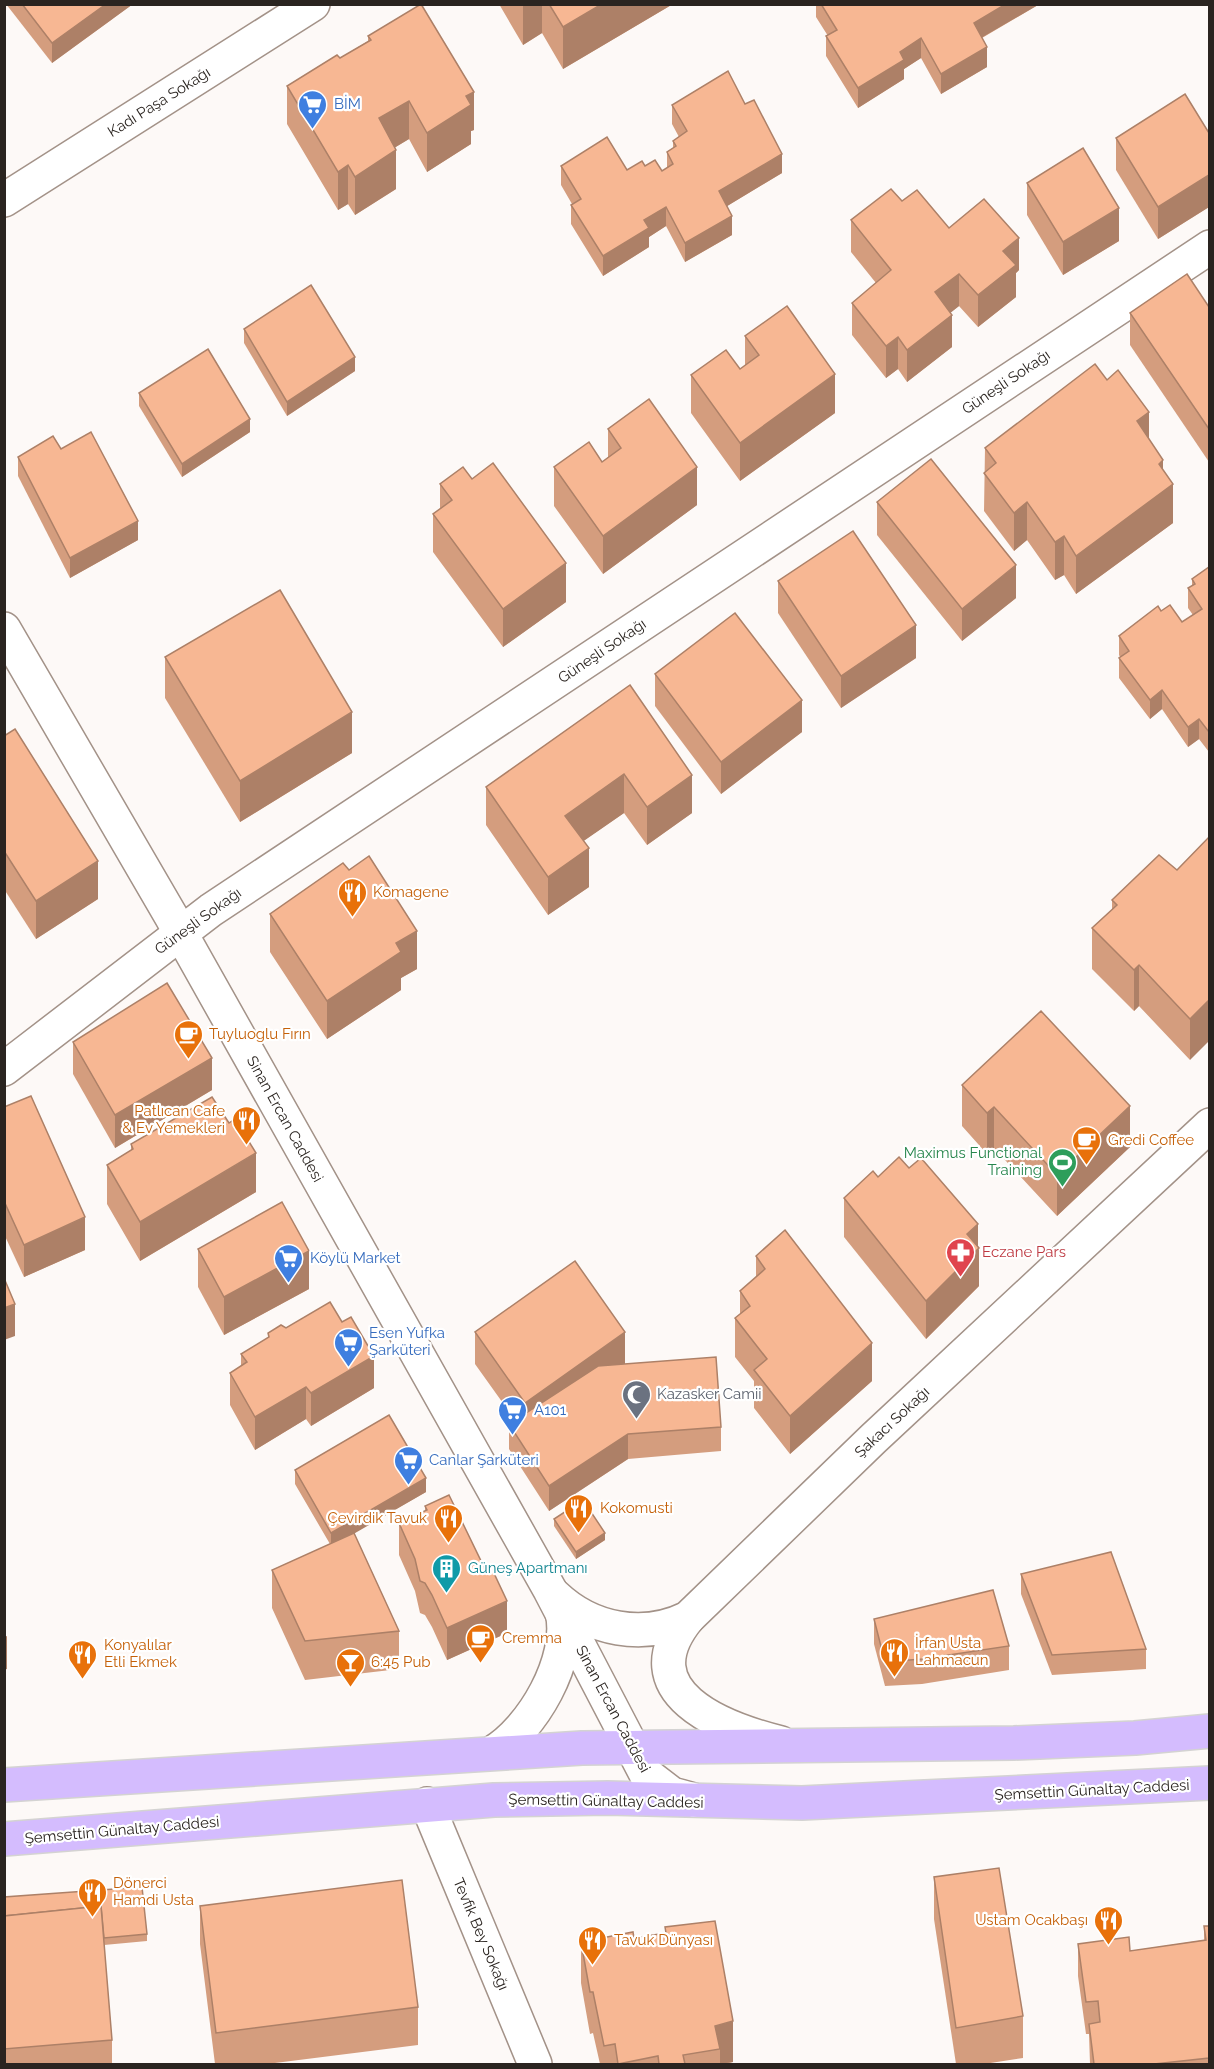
<svg xmlns="http://www.w3.org/2000/svg" width="1214" height="2069" font-family="Raleway,sans-serif">
	<rect width="100%" height="100%" fill="#fdf9f7"/>
	<g fill="none" stroke-linecap="round" stroke-linejoin="round">
		<defs>
			<g id="street">
				<polyline points="4,200 313,4"/>
				<polyline points="4,1069 211,910 1210,247"/>
				<path d="M688,1618C628,1692 721,1728 781,1743"/>
				<path d="M492,1753C532,1730 573,1659 562,1612"/>
				<polyline points="427,1804 535,2064"/>
			</g>
			<g id="secondary">
				<polyline points="4,629 171,916 550,1590 646,1774 672,1794 694,1800"/>
				<path d="M555,1596C591,1630 643,1640 688,1618L873,1439L1210,1125"/>
			</g>
			<g id="primary">
				<polyline points="4,1785 582,1748 1014,1743 1135,1738 1210,1731"/>
				<polyline points="4,1839 494,1800 608,1798 802,1803 1210,1783"/>
			</g>
		</defs>
		<use href="#street" stroke="#a39288" stroke-width="36"/>
		<use href="#secondary" stroke="#a39288" stroke-width="36"/>
		<use href="#primary" stroke="#d4d3d2" stroke-width="36"/>
		<use href="#street" stroke="#fff" stroke-width="33"/>
		<use href="#secondary" stroke="#fff" stroke-width="33"/>
		<use href="#primary" stroke="#d4bcfe" stroke-width="33"/>
	</g>
	<g fill="#d49d7e">
		<polygon points="6,4 133,4 52,63"/>
		<polygon points="499,4 673,4 563,69 542,33 523,45"/>
		<polygon points="816,4 1038,4 1038,5 982,38 987,67 941,94 921,58 904,69 904,79 858,108 826,56 826,36 828,36 816,17"/>
		<polygon points="368,36 474,130 471,131 471,144 427,172 409,139 394,148 396,189 355,215 348,204 338,210 287,124 287,86 340,58 368,41"/>
		<polygon points="672,105 782,173 727,206 732,235 685,262 666,226 649,237 649,247 603,276 571,224 571,205 572,204 561,185 561,166 627,170 645,166 662,171 667,169 667,152 673,148 673,141 679,137 672,124"/>
		<polygon points="1209,133 1209,207 1158,239 1116,170 1116,138"/>
		<polygon points="1027,183 1119,241 1063,275 1027,215"/>
		<polygon points="902,201 1019,270 1016,273 1016,297 978,327 959,306 950,313 952,347 907,382 898,369 886,378 852,335 852,303 876,283 851,252 851,220"/>
		<polygon points="1209,307 1209,462 1130,345 1130,313"/>
		<polygon points="244,329 355,371 287,416 244,343"/>
		<polygon points="745,336 835,413 740,481 691,413 691,375 740,369 745,366"/>
		<polygon points="139,393 250,432 182,477 139,406"/>
		<polygon points="608,429 697,505 603,574 554,506 554,467 602,462 608,457"/>
		<polygon points="1149,439 1163,471 1173,523 1076,594 1064,575 1055,580 1027,540 1014,551 984,511 985,448"/>
		<polygon points="61,449 138,540 70,578 18,476 18,457"/>
		<polygon points="472,479 566,602 503,647 433,552 433,514 440,509 440,484"/>
		<polygon points="877,502 1016,598 962,641 877,535"/>
		<polygon points="1209,567 1209,752 1199,739 1188,747 1162,709 1150,719 1119,678 1119,658 1120,657 1119,655 1119,636 1182,622 1193,615 1188,608 1188,588 1192,586 1192,579"/>
		<polygon points="778,581 916,658 841,708 778,613"/>
		<polygon points="165,657 352,753 240,822 165,698"/>
		<polygon points="655,674 802,732 721,794 655,706"/>
		<polygon points="630,685 692,813 647,845 624,813 583,841 589,887 548,915 486,825 486,787"/>
		<polygon points="4,736 98,899 36,939 4,889"/>
		<polygon points="1209,837 1190,1060 1139,1006 1134,1011 1092,969 1092,928 1112,910 1112,900 1177,870"/>
		<polygon points="270,914 417,969 401,978 401,990 327,1039 270,952"/>
		<polygon points="73,1042 212,1090 115,1148 73,1074"/>
		<polygon points="962,1085 1130,1147 1057,1216 994,1148 987,1154 962,1126"/>
		<polygon points="4,1107 85,1250 24,1277 4,1234"/>
		<polygon points="131,1144 256,1192 140,1261 107,1204 107,1165 131,1150"/>
		<polygon points="878,1177 978,1246 979,1286 926,1339 844,1237 844,1198"/>
		<polygon points="198,1249 309,1289 224,1335 198,1287"/>
		<polygon points="756,1256 872,1381 790,1454 754,1408 754,1381 735,1357 735,1318 740,1314 740,1291 756,1277"/>
		<polygon points="475,1332 625,1364 721,1427 721,1451 628,1459 549,1511 509,1449 509,1424 515,1420 475,1364"/>
		<polygon points="268,1333 374,1388 311,1426 306,1419 255,1450 230,1405 230,1373 241,1366 241,1354 268,1338"/>
		<polygon points="295,1470 426,1492 354,1533 399,1631 399,1669 305,1680 272,1608 272,1570 330,1544 295,1484"/>
		<polygon points="425,1506 507,1633 447,1660 432,1627 425,1615 420,1613 415,1591 399,1555 399,1523 425,1511"/>
		<polygon points="554,1519 605,1540 576,1559 554,1526"/>
		<polygon points="1021,1574 1146,1649 1146,1669 1052,1675 1021,1594"/>
		<polygon points="874,1619 1009,1646 1009,1670 922,1684 885,1686 874,1644"/>
		<polygon points="934,1877 1023,2016 1023,2058 984,2064 956,2064 934,1919"/>
		<polygon points="4,1897 147,1934 147,1941 104,1945 112,2040 112,2064 4,2064"/>
		<polygon points="200,1906 418,2007 418,2045 267,2064 215,2064 200,1944"/>
		<polygon points="1204,1926 1209,1926 1209,2064 1090,2064 1089,2034 1086,2034 1078,1976 1078,1944 1130,1951 1204,1940"/>
		<polygon points="665,1927 733,2062 725,2064 600,2064 593,2033 590,2034 581,1983 581,1942 634,1938 665,1933"/>
	</g>
	<g fill="#ad8067">
		<polygon points="106,4 133,4 52,63 52,43"/>
		<polygon points="523,4 542,4 542,33 523,45"/>
		<polygon points="602,4 673,4 563,69 563,27"/>
		<polygon points="1006,4 1038,5 974,42 974,23"/>
		<polygon points="921,38 921,58 904,69 904,79 858,108 858,88 900,52"/>
		<polygon points="987,47 987,67 941,94 941,74"/>
		<polygon points="474,92 474,130 471,131 471,144 427,172 427,133 466,96"/>
		<polygon points="409,101 409,139 379,157 379,118"/>
		<polygon points="396,150 396,189 355,215 355,177"/>
		<polygon points="782,154 782,173 719,211 719,191"/>
		<polygon points="348,165 348,204 338,210 338,172"/>
		<polygon points="1209,175 1209,207 1158,239 1158,207"/>
		<polygon points="666,207 666,226 649,237 649,247 603,276 603,256 644,220"/>
		<polygon points="1119,208 1119,241 1063,275 1063,242"/>
		<polygon points="732,216 732,235 685,262 685,243"/>
		<polygon points="1019,238 1019,270 1016,273 1016,297 978,327 978,295 1003,251"/>
		<polygon points="959,274 959,306 935,325 935,292"/>
		<polygon points="952,315 952,347 907,382 907,350"/>
		<polygon points="898,337 898,369 886,378 886,346"/>
		<polygon points="355,357 355,371 287,416 287,402"/>
		<polygon points="835,374 835,413 740,481 740,443"/>
		<polygon points="1149,412 1149,451 1137,421"/>
		<polygon points="250,419 250,432 182,477 182,464"/>
		<polygon points="1163,460 1163,491 1173,484 1173,523 1076,594 1076,556 1159,464"/>
		<polygon points="697,467 697,505 603,574 603,536"/>
		<polygon points="1027,502 1027,540 1014,551 1014,513"/>
		<polygon points="138,521 138,540 70,578 70,558"/>
		<polygon points="1064,536 1064,575 1055,580 1055,542"/>
		<polygon points="566,563 566,602 503,647 503,609"/>
		<polygon points="1016,565 1016,598 962,641 962,609"/>
		<polygon points="916,625 916,658 841,708 841,676"/>
		<polygon points="1162,690 1162,709 1150,719 1150,700"/>
		<polygon points="802,700 802,732 721,794 721,762"/>
		<polygon points="352,712 352,753 240,822 240,781"/>
		<polygon points="1199,719 1199,739 1188,747 1188,727"/>
		<polygon points="624,774 624,813 565,854 565,816"/>
		<polygon points="692,775 692,813 647,845 647,807"/>
		<polygon points="589,848 589,887 548,915 548,877"/>
		<polygon points="98,861 98,899 36,939 36,901"/>
		<polygon points="417,931 417,969 401,978 401,990 327,1039 327,1001 396,943"/>
		<polygon points="1139,965 1139,1006 1134,1011 1134,970"/>
		<polygon points="1209,1000 1209,1041 1190,1060 1190,1019"/>
		<polygon points="212,1058 212,1090 115,1148 115,1115"/>
		<polygon points="1130,1106 1130,1147 1057,1216 1057,1175"/>
		<polygon points="994,1107 994,1148 987,1154 987,1113"/>
		<polygon points="256,1153 256,1192 140,1261 140,1222"/>
		<polygon points="85,1217 85,1250 24,1277 24,1245"/>
		<polygon points="978,1224 978,1250 979,1248 979,1286 926,1339 926,1301 967,1234"/>
		<polygon points="309,1251 309,1289 224,1335 224,1297"/>
		<polygon points="15,1304 15,1336 4,1340 4,1308"/>
		<polygon points="625,1332 625,1364 525,1435 525,1403"/>
		<polygon points="872,1343 872,1381 790,1454 790,1416"/>
		<polygon points="374,1356 374,1388 311,1426 311,1393"/>
		<polygon points="306,1387 306,1419 255,1450 255,1417"/>
		<polygon points="628,1434 628,1459 549,1511 549,1486"/>
		<polygon points="426,1478 426,1492 331,1547 331,1533"/>
		<polygon points="605,1533 605,1540 576,1559 576,1552"/>
		<polygon points="507,1601 507,1633 447,1660 447,1628"/>
		<polygon points="7,1636 7,1669 4,1670 4,1637"/>
		<polygon points="733,2021 733,2062 720,2064 720,2049 715,2026"/>
	</g>
	<g fill="#f7b793" stroke="#ad8067" stroke-width="1.5">
		<polygon points="22,4 106,4 52,43"/>
		<polygon points="421,4 474,92 466,96 471,105 427,133 409,101 379,118 396,150 355,177 348,165 338,172 287,86 337,55 340,58 371,40 368,36"/>
		<polygon points="549,4 602,4 563,27"/>
		<polygon points="821,4 1006,4 974,23 987,47 941,74 921,38 900,52 904,60 858,88 826,36 837,30"/>
		<polygon points="728,71 745,104 754,100 782,154 719,191 732,216 685,243 666,207 644,220 649,228 603,256 571,205 581,199 561,166 607,137 627,170 642,161 645,166 655,160 662,171 673,164 667,152 676,146 673,141 687,131 672,105"/>
		<polygon points="1185,94 1209,133 1209,175 1158,207 1116,138"/>
		<polygon points="1083,148 1119,208 1063,242 1027,183"/>
		<polygon points="891,189 902,201 917,190 949,228 984,199 1019,238 1003,251 1016,265 978,295 959,274 935,292 952,315 907,350 898,337 886,346 852,303 891,270 851,220"/>
		<polygon points="1187,274 1209,307 1209,429 1130,313"/>
		<polygon points="311,285 355,357 287,402 244,329"/>
		<polygon points="787,306 835,374 740,443 691,375 726,350 740,369 759,355 745,336"/>
		<polygon points="208,349 250,419 182,464 139,393"/>
		<polygon points="1095,364 1107,380 1118,370 1149,412 1137,421 1163,460 1159,464 1173,484 1076,556 1064,536 1055,542 1027,502 1014,513 984,473 996,463 985,448"/>
		<polygon points="649,399 697,467 603,536 554,467 589,442 602,462 621,448 608,429"/>
		<polygon points="91,432 138,521 70,558 18,457 53,436 61,449"/>
		<polygon points="931,459 1016,565 962,609 877,502"/>
		<polygon points="493,463 566,563 503,609 433,514 452,500 440,484 463,467 472,479"/>
		<polygon points="853,531 916,625 841,676 778,581"/>
		<polygon points="1209,567 1209,732 1199,719 1188,727 1162,690 1150,700 1119,658 1129,651 1119,636 1158,606 1161,611 1170,605 1182,622 1202,609 1188,588 1195,584 1192,579"/>
		<polygon points="280,590 352,712 240,781 165,657"/>
		<polygon points="735,613 802,700 721,762 655,674"/>
		<polygon points="630,685 692,775 647,807 624,774 565,816 589,848 548,877 486,787"/>
		<polygon points="15,729 98,861 36,901 4,851 4,736"/>
		<polygon points="1209,837 1209,1000 1190,1019 1139,965 1134,970 1092,928 1117,905 1112,900 1159,855 1177,870"/>
		<polygon points="369,856 417,931 396,943 401,952 327,1001 270,914 343,863 349,870"/>
		<polygon points="167,983 212,1058 115,1115 73,1042"/>
		<polygon points="1041,1011 1130,1106 1057,1175 994,1107 987,1113 962,1085"/>
		<polygon points="31,1096 85,1217 24,1245 4,1201 4,1107"/>
		<polygon points="212,1097 229,1123 235,1119 256,1153 140,1222 107,1165 133,1149 131,1144"/>
		<polygon points="899,1157 909,1168 921,1158 978,1224 967,1234 979,1248 926,1301 844,1198 873,1171 878,1177"/>
		<polygon points="282,1202 309,1251 224,1297 198,1249"/>
		<polygon points="785,1230 872,1343 790,1416 754,1370 767,1359 735,1318 750,1306 740,1291 765,1269 756,1256"/>
		<polygon points="575,1261 625,1332 525,1403 475,1332"/>
		<polygon points="4,1278 15,1304 4,1308"/>
		<polygon points="330,1302 342,1322 351,1317 374,1356 311,1393 306,1387 255,1417 230,1373 247,1362 241,1354 269,1337 268,1333 281,1325 286,1328"/>
		<polygon points="716,1357 721,1427 628,1434 549,1486 509,1424 598,1366"/>
		<polygon points="389,1415 426,1478 331,1533 295,1470"/>
		<polygon points="449,1495 485,1569 491,1567 507,1601 447,1628 432,1595 425,1583 420,1581 415,1559 399,1523 427,1510 425,1506"/>
		<polygon points="583,1500 605,1533 576,1552 554,1519"/>
		<polygon points="354,1533 399,1631 305,1641 272,1570"/>
		<polygon points="1111,1552 1146,1649 1052,1655 1021,1574"/>
		<polygon points="993,1590 1009,1646 922,1659 885,1662 874,1619"/>
		<polygon points="999,1868 1023,2016 956,2028 934,1877"/>
		<polygon points="402,1880 418,2007 216,2033 200,1906"/>
		<polygon points="142,1887 147,1934 104,1938 101,1906 4,1916 4,1897"/>
		<polygon points="101,1906 112,2040 4,2049 4,1916"/>
		<polygon points="715,1921 733,2021 715,2026 720,2049 683,2055 685,2064 659,2064 658,2056 618,2064 615,2044 604,2046 593,1992 590,1992 581,1942 633,1932 634,1938 666,1933 665,1927"/>
		<polygon points="1204,1926 1209,1926 1209,2058 1154,2064 1094,2064 1089,2024 1100,2022 1098,2001 1086,2002 1078,1944 1129,1937 1130,1951 1206,1940"/>
	</g>
	<defs>
		<symbol id="supermarket-pin" viewBox="-11 -11 22 30"><path d="M0 17L-7.5 6A9.5 9.5 0 1 1 7.5 6Z" fill="#3f7fe0" stroke="#fff"/><path d="M-6-5.5h2.5l.6 2H6L4.5 2H-2.5L-4.4-4H-6ZM-1.5 3.2a1.3 1.3 0 1 0 .1 0ZM3 3.2a1.3 1.3 0 1 0 .1 0Z" fill="#fff"/></symbol>
		<symbol id="restaurant-pin" viewBox="-11 -11 22 30"><path d="M0 17L-7.5 6A9.5 9.5 0 1 1 7.5 6Z" fill="#e8710a" stroke="#fff"/><path d="M-5-6h1v4h1v-4h1v4h1v-4h1v5L-1.5 .5V6h-2V.5L-5-1ZM5-6V6H3V1.5H1.5Q1.5-4 5-6Z" fill="#fff"/></symbol>
		<symbol id="cafe-pin" viewBox="-11 -11 22 30"><path d="M0 17L-7.5 6A9.5 9.5 0 1 1 7.5 6Z" fill="#e8710a" stroke="#fff"/><path d="M-5.5-4.5H6V0H3Q3 3.5 0 3.5H-2.5Q-5.5 3.5-5.5 0ZM3-3.2v2h1.7v-2ZM-6 4.5H4V6H-6Z" fill="#fff"/></symbol>
		<symbol id="stadium-pin" viewBox="-11 -11 22 30"><path d="M0 17L-7.5 6A9.5 9.5 0 1 1 7.5 6Z" fill="#2e9e5b" stroke="#fff"/><path d="M0-5a6.5 5 0 1 0 0 10a6.5 5 0 1 0 0-10ZM-3.5-1.8h7v3.6h-7Z" fill="#fff"/></symbol>
		<symbol id="pharmacy-pin" viewBox="-11 -11 22 30"><path d="M0 17L-7.5 6A9.5 9.5 0 1 1 7.5 6Z" fill="#e0444e" stroke="#fff"/><path d="M-2-6h4v4h4v4h-4v4h-4v-4h-4v-4h4Z" fill="#fff"/></symbol>
		<symbol id="mosque-pin" viewBox="-11 -11 22 30"><path d="M0 17L-7.5 6A9.5 9.5 0 1 1 7.5 6Z" fill="#6b7280" stroke="#fff"/><path d="M3.5-4.9A6 6 0 1 0 3.5 4.9A5 5 0 1 1 3.5-4.9Z" fill="#fff"/></symbol>
		<symbol id="building-pin" viewBox="-11 -11 22 30"><path d="M0 17L-7.5 6A9.5 9.5 0 1 1 7.5 6Z" fill="#0f9aa8" stroke="#fff"/><path d="M-4-6H4V6H1V3H-1V6H-4ZM-2.5-4.3h1.7v1.8h-1.7ZM.8-4.3h1.7v1.8H.8ZM-2.5-1h1.7V.8h-1.7ZM.8-1h1.7V.8H.8Z" fill="#fff"/></symbol>
		<symbol id="bar-pin" viewBox="-11 -11 22 30"><path d="M0 17L-7.5 6A9.5 9.5 0 1 1 7.5 6Z" fill="#e8710a" stroke="#fff"/><path d="M-6-5H6L.8 .8V4.5H3.5V6h-7V4.5H-.8V.8Z" fill="#fff"/></symbol>
	</defs>
	<g fill-rule="evenodd">
		<use href="#supermarket-pin" x="296" y="88" width="33" height="45"/>
		<use href="#restaurant-pin" x="336" y="876" width="33" height="45"/>
		<use href="#cafe-pin" x="172" y="1018" width="33" height="45"/>
		<use href="#restaurant-pin" x="230" y="1104" width="33" height="45"/>
		<use href="#cafe-pin" x="1070" y="1124" width="33" height="45"/>
		<use href="#stadium-pin" x="1046" y="1146" width="33" height="45"/>
		<use href="#pharmacy-pin" x="944" y="1236" width="33" height="45"/>
		<use href="#supermarket-pin" x="272" y="1242" width="33" height="45"/>
		<use href="#supermarket-pin" x="332" y="1326" width="33" height="45"/>
		<use href="#mosque-pin" x="620" y="1378" width="33" height="45"/>
		<use href="#supermarket-pin" x="496" y="1394" width="33" height="45"/>
		<use href="#supermarket-pin" x="392" y="1444" width="33" height="45"/>
		<use href="#restaurant-pin" x="562" y="1492" width="33" height="45"/>
		<use href="#restaurant-pin" x="432" y="1502" width="33" height="45"/>
		<use href="#building-pin" x="430" y="1552" width="33" height="45"/>
		<use href="#cafe-pin" x="464" y="1622" width="33" height="45"/>
		<use href="#restaurant-pin" x="878" y="1636" width="33" height="45"/>
		<use href="#restaurant-pin" x="66" y="1638" width="33" height="45"/>
		<use href="#bar-pin" x="334" y="1646" width="33" height="45"/>
		<use href="#restaurant-pin" x="76" y="1876" width="33" height="45"/>
		<use href="#restaurant-pin" x="1092" y="1904" width="33" height="45"/>
		<use href="#restaurant-pin" x="576" y="1924" width="33" height="45"/>
	</g>
	<g text-anchor="middle" dominant-baseline="central" stroke-width="4.5" stroke-linejoin="round" paint-order="stroke">
		<g font-size="15" fill="#2a2420" stroke="#fff">
			<text transform="translate(159 102) rotate(-32)">Kadı Paşa Sokağı</text>
			<text transform="translate(1006 382) rotate(-34)">Güneşli Sokağı</text>
			<text transform="translate(602 651) rotate(-34)">Güneşli Sokağı</text>
			<text transform="translate(198 921) rotate(-36)">Güneşli Sokağı</text>
			<text transform="translate(285 1119) rotate(61)">Sinan Ercan Caddesi</text>
			<text transform="translate(892 1422) rotate(-43)">Şakacı Sokağı</text>
			<text transform="translate(613 1709) rotate(62)">Sinan Ercan Caddesi</text>
			<text transform="translate(1092 1790) rotate(-3)">Şemsettin Günaltay Caddesi</text>
			<text transform="translate(606 1801) rotate(1)">Şemsettin Günaltay Caddesi</text>
			<text transform="translate(122 1830) rotate(-5)">Şemsettin Günaltay Caddesi</text>
			<text transform="translate(481 1934) rotate(67)">Tevfik Bey Sokağı</text>
		</g>
		<g font-size="15" fill="#366cbe" stroke="#fff" text-anchor="start">
			<text x="334" y="104">BİM</text>
			<text x="310" y="1258">Köylü Market</text>
			<text x="369" y="1333">Esen Yufka<tspan x="369" dy="17">Şarküteri</tspan></text>
			<text x="534" y="1410">A101</text>
			<text x="429" y="1460">Canlar Şarküteri</text>
		</g>
		<g font-size="15" fill="#c56008" stroke="#fff" text-anchor="start">
			<text x="373" y="892">Komagene</text>
			<text x="209" y="1034">Tuyluoglu Fırın</text>
			<text x="225" y="1111" text-anchor="end">Patlıcan Cafe<tspan x="225" dy="17">&amp; Ev Yemekleri</tspan></text>
			<text x="1108" y="1140">Gredi Coffee</text>
			<text x="600" y="1508">Kokomusti</text>
			<text x="427" y="1518" text-anchor="end">Çevirdik Tavuk</text>
			<text x="502" y="1638">Cremma</text>
			<text x="915" y="1643">İrfan Usta<tspan x="915" dy="17">Lahmacun</tspan></text>
			<text x="104" y="1645">Konyalılar<tspan x="104" dy="17">Etli Ekmek</tspan></text>
			<text x="371" y="1662">6:45 Pub</text>
			<text x="113" y="1883">Dönerci<tspan x="113" dy="17">Hamdi Usta</tspan></text>
			<text x="1088" y="1920" text-anchor="end">Ustam Ocakbaşı</text>
			<text x="614" y="1940">Tavuk Dünyası</text>
		</g>
		<g font-size="15" fill="#27864d" stroke="#fff" text-anchor="end">
			<text x="1042" y="1153">Maximus Functional<tspan x="1042" dy="17">Training</tspan></text>
		</g>
		<g font-size="15" fill="#be3a42" stroke="#fff" text-anchor="start">
			<text x="982" y="1252">Eczane Pars</text>
		</g>
		<g font-size="15" fill="#5b616d" stroke="#fff" text-anchor="start">
			<text x="657" y="1394">Kazasker Camii</text>
		</g>
		<g font-size="15" fill="#0d838f" stroke="#fff" text-anchor="start">
			<text x="468" y="1568">Güneş Apartmanı</text>
		</g>
	</g>
	<rect width="1214" height="2069" fill="none" stroke="#2a2420" stroke-width="12"/>
</svg>
